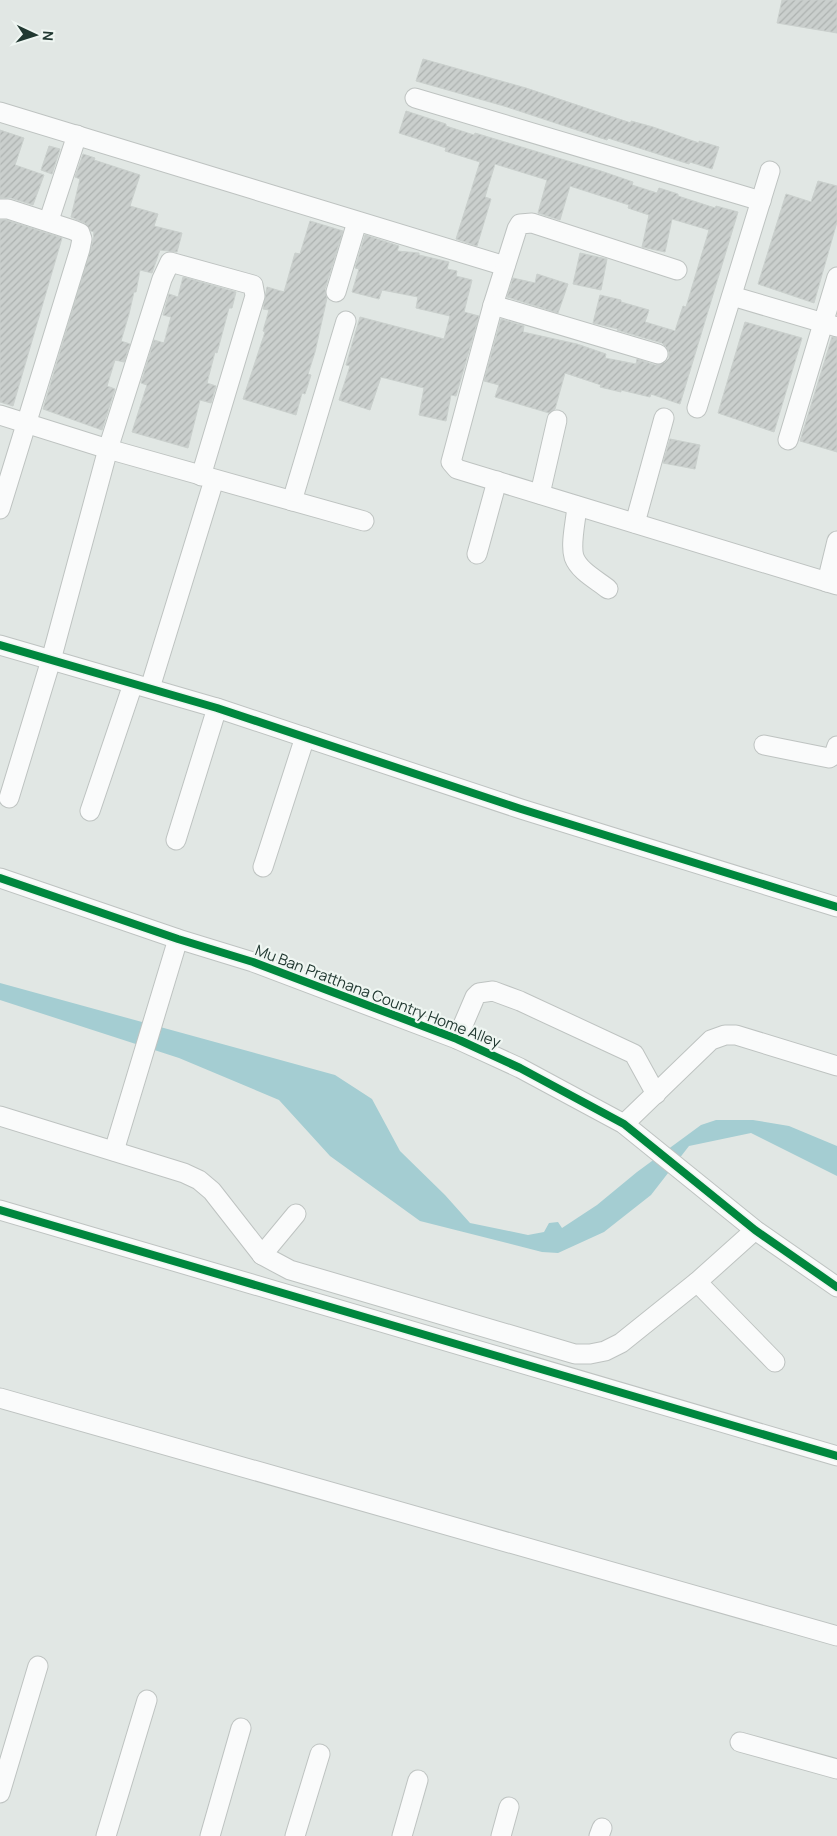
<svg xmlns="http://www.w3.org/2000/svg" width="837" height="1836" font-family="Manrope,sans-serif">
	<defs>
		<pattern id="building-hatch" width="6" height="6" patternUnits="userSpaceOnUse" patternTransform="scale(1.25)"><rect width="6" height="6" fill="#cacfcd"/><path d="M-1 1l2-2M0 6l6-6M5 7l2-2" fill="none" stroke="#adb2b0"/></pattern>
	</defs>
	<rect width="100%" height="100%" fill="#e1e7e4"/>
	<polygon fill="#a4cdd2" points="0,983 335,1075 372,1099 400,1151 445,1195 470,1223 528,1235 544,1232 549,1223 558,1222 562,1228 597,1205 637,1172 701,1125 716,1120 753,1120 789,1126 837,1146 837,1176 751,1133 689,1146 651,1195 604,1232 558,1253 542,1252 420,1221 330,1156 279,1100 179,1058 0,1000"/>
	<g fill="url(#building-hatch)" stroke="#cad0cd">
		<polygon points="782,0 837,0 837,33 777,23"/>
		<polygon points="423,59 526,88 631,123 631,121 653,127 699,143 699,141 719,147 712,169 690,162 689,164 608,138 607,140 504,106 416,81"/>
		<polygon points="406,111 446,124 446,126 474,135 475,133 601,171 633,182 632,185 657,193 659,188 678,194 678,196 715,208 716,206 738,212 680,404 651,394 650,397 621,390 621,392 600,387 601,385 565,373 555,409 549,413 495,397 499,385 484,381 501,319 524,326 523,332 577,344 606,354 605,358 636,364 637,359 655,365 665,362 669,358 669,352 666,347 662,343 617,330 618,329 593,323 600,295 621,300 621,302 649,310 645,322 675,331 683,306 686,307 709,230 672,219 665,252 642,247 649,215 628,208 629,205 570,186 560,220 538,213 547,180 495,164 485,197 491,199 477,246 456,239 480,162 445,151 446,148 399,133"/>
		<polygon points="0,130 24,138 15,165 44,175 33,205 11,198 0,198"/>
		<polygon points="49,146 60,149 52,174 41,170"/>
		<polygon points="83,154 95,158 94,160 140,175 130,206 158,214 154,226 182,233 177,252 160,250 152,273 140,270 136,292 134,292 129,314 121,341 130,344 124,362 115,360 107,386 115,389 102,430 43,409 93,241 94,232 91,231 85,223 71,217 80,179 75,177"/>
		<polygon points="818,181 837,186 837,222 814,303 758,284 786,194 811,202"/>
		<polygon points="0,220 6,220 62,238 13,406 0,402"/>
		<polygon points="310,221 343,231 325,289 327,298 315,352 308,374 311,375 305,394 302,393 296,415 243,399 265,332 263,331 269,310 263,309 267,287 284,292 295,253 300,254"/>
		<polygon points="365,235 399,246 397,251 419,253 419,255 449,262 447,269 457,271 456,276 472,280 464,312 479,316 456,396 451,395 446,421 419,415 424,388 381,377 370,410 339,400 350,366 346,365 360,317 444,339 450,316 416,308 418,297 382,290 379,299 352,292 359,269 355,268"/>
		<polygon points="580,253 607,259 601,290 573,284"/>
		<polygon points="537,274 568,284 558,313 507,297 513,278 535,283"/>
		<polygon points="183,277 236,292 232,308 229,308 217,353 215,352 207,383 216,386 211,403 200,400 188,448 132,432 147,385 141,383 154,340 164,343 171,317 163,315 169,294 178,297"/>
		<polygon points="745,322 802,338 774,432 718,413"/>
		<polygon points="832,337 837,338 837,452 800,441"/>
		<polygon points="670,439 700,445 695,469 663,463"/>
	</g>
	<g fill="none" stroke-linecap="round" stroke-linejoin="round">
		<defs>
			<g id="minor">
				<polyline points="415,98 761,201"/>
				<path d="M0,112C169,162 336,216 505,266"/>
				<polyline points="0,209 8,209 73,230 80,233 82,239 80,249 0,509"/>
				<polyline points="51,214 77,135"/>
				<polyline points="677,270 532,223 520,224 517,229 493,305 451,462 457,469 837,585"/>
				<polyline points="336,292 357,222"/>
				<polyline points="732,296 837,327"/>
				<polyline points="493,305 658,354"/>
				<polyline points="697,408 770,171"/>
				<polyline points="0,415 108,449 364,521"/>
				<polyline points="788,440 837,277"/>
				<polyline points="540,494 557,420"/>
				<polyline points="292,501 346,321"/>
				<path d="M577,506C576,520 570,544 574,557C579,571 597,580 608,589"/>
				<polyline points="635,523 664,418"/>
				<polyline points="477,554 497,481"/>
				<polyline points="827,582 837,541"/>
				<polyline points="0,645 217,708 521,809 837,907"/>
				<polyline points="150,688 214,480"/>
				<polyline points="764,745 829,758 834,755 837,746"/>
				<polyline points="9,798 51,660 108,449 162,279 170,262 253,285 255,296 201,476"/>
				<polyline points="90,811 133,684"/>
				<polyline points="176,840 217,708"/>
				<polyline points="263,867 305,737"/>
				<polyline points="0,878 178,939 253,962 457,1039 520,1068 624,1124 755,1230 837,1287"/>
				<polyline points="457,1039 475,997 479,993 493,991 520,1001 634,1054 656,1094"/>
				<polyline points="0,1116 184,1173 199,1180 212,1191 262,1255 290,1270 575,1354 590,1354 605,1351 621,1343 697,1282 755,1230"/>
				<polyline points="624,1124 711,1040 725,1035 736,1035 837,1066"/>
				<polyline points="114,1151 178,939"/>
				<polyline points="0,1210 837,1456"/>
				<polyline points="262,1255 296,1214"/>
				<polyline points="697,1282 775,1362"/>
				<polyline points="0,1398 837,1636"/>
				<polyline points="740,1742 837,1769"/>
				<polyline points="0,1793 38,1666"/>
				<polyline points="106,1836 147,1700"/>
				<polyline points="210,1836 241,1728"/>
				<polyline points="295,1836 320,1754"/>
				<polyline points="402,1836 418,1780"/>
				<polyline points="501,1836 509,1807"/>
				<polyline points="599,1836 602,1828"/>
			</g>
		</defs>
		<use href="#minor" stroke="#bec3c1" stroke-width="21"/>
		<use href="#minor" stroke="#fafbfb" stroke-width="19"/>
		<defs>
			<g id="cycleway">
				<polyline points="0,645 217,708 521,809 837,907"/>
				<polyline points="0,878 178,939 253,962 457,1039 520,1068 624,1124 755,1230 837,1287"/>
				<polyline points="0,1210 837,1456"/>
			</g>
		</defs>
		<use href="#cycleway" stroke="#eff6f2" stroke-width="11"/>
		<use href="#cycleway" stroke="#00873e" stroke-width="8"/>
	</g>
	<g text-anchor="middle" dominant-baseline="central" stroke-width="4.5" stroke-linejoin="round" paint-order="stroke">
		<g font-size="15" fill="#213831" stroke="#eff6f2">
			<text transform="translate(378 996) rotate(21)">Mu Ban Pratthana Country Home Alley</text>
		</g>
	</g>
	<g transform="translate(35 35) rotate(94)" stroke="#eff6f2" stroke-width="4" paint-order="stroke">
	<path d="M0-4L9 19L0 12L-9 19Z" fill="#213831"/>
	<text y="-8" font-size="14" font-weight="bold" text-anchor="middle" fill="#213831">N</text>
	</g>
</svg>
